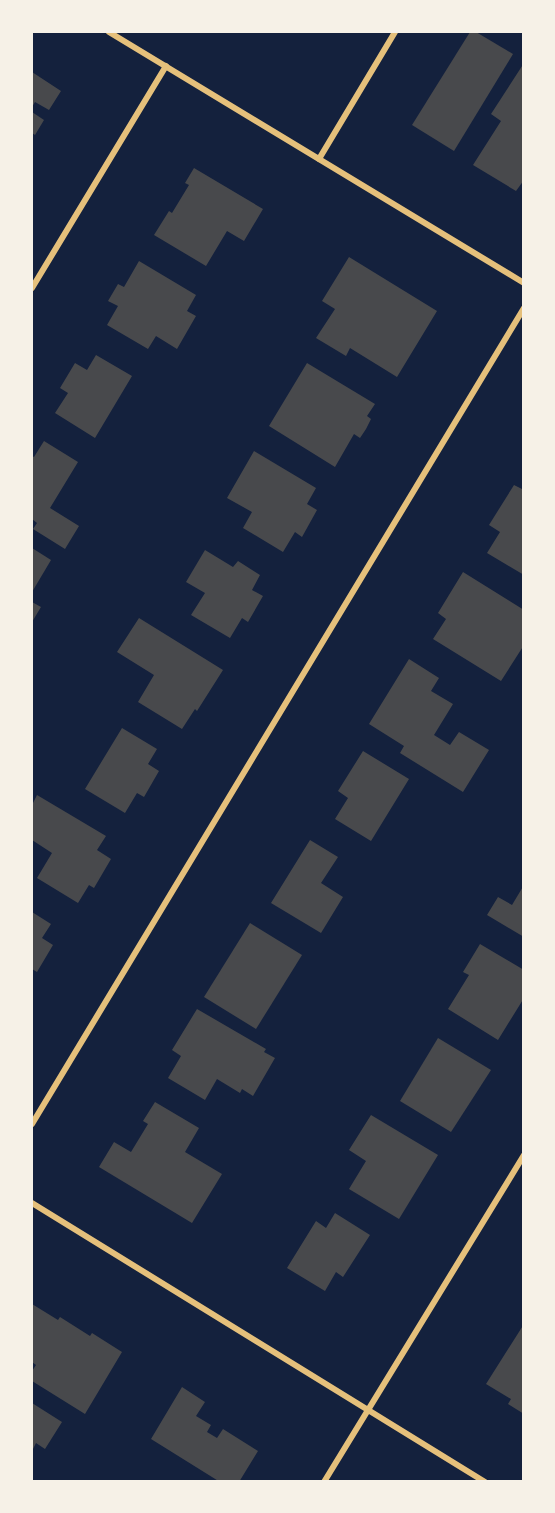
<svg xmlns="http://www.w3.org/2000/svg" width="555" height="1513" font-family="Raleway,sans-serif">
	<rect width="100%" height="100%" fill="#14213d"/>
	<g fill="#48494c">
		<polygon points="470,32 476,32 513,54 454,151 412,125"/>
		<polygon points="524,63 524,180 516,191 473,165 501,121 491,114"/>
		<polygon points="32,72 61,91 49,110 35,102 32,107"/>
		<polygon points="32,112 44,120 35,135 32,133"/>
		<polygon points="194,168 263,209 244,241 227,231 206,266 154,235 169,211 172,213 189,185 185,183"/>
		<polygon points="349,257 437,311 397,377 350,348 346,356 316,338 335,309 322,301"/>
		<polygon points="139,261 196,295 187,311 196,316 177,349 156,336 148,349 107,325 118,306 108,301 118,284 124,287"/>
		<polygon points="96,355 132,376 95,438 55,413 68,393 60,388 75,363 87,370"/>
		<polygon points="307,363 375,404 367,416 371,419 366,429 360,438 354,434 335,467 269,426"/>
		<polygon points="44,441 78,462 50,508 79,526 65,549 33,529 37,523 32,519 32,456 34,457"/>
		<polygon points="254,451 316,488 307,504 317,510 302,537 295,532 283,552 243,528 252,512 227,498"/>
		<polygon points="514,485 524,490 524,575 487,553 500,532 489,525"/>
		<polygon points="32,548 51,560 32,592"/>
		<polygon points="205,550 233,567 238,561 260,575 252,590 263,596 248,622 242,618 230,638 191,615 205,593 186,582"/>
		<polygon points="463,572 524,610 524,645 501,681 433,639 446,619 438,613"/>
		<polygon points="32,602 41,607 32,622"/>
		<polygon points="139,618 223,670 197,711 195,709 182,729 138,702 154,675 117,652"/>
		<polygon points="409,659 439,678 431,691 453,704 434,735 450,745 459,732 489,750 463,792 400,753 404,746 369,724"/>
		<polygon points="122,728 157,749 148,764 159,771 144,797 137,793 125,813 85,789"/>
		<polygon points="363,751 409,779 371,841 335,819 348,798 338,791"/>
		<polygon points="37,795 106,836 97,850 111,859 94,888 89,885 78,903 37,878 52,853 32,840 32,805"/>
		<polygon points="310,840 338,857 321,883 343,897 321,933 271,903"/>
		<polygon points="524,885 524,937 487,915 498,897 512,905"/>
		<polygon points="32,912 51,924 42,938 53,945 37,972 32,969"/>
		<polygon points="250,923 302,955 256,1029 204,997"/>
		<polygon points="480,944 524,970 524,998 498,1040 448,1009 469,975 463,972"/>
		<polygon points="197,1009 266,1049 264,1052 275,1058 253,1096 242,1089 240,1093 217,1079 205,1100 168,1078 181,1056 172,1050"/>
		<polygon points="438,1038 491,1070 451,1132 400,1101"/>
		<polygon points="155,1102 199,1128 185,1152 222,1174 192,1223 99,1167 114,1142 131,1152 148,1124 143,1121"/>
		<polygon points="371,1115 438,1155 399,1219 349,1189 366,1161 349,1150"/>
		<polygon points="335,1213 370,1235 343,1277 336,1272 325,1291 287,1268 316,1221 326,1228"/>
		<polygon points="32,1304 58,1320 60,1317 90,1336 92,1333 122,1352 85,1414 32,1381 32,1371 36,1365 32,1362"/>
		<polygon points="524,1324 524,1414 508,1404 511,1399 486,1384"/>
		<polygon points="182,1387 205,1402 196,1416 211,1425 207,1432 217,1438 223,1429 258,1451 239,1482 220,1482 151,1439"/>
		<polygon points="32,1403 62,1422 45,1449 36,1443 32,1451"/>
	</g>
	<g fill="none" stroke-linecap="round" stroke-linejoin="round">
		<g stroke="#e5c07b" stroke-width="6">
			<polyline points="109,32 524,283"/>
			<polyline points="319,159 395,32"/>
			<polyline points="32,288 166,66"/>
			<polyline points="32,1124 524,308"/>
			<polyline points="32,1203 485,1482"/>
			<polyline points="324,1482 524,1155"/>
		</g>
	</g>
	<rect width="555" height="1513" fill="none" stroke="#f6f1e7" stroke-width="66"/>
</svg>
